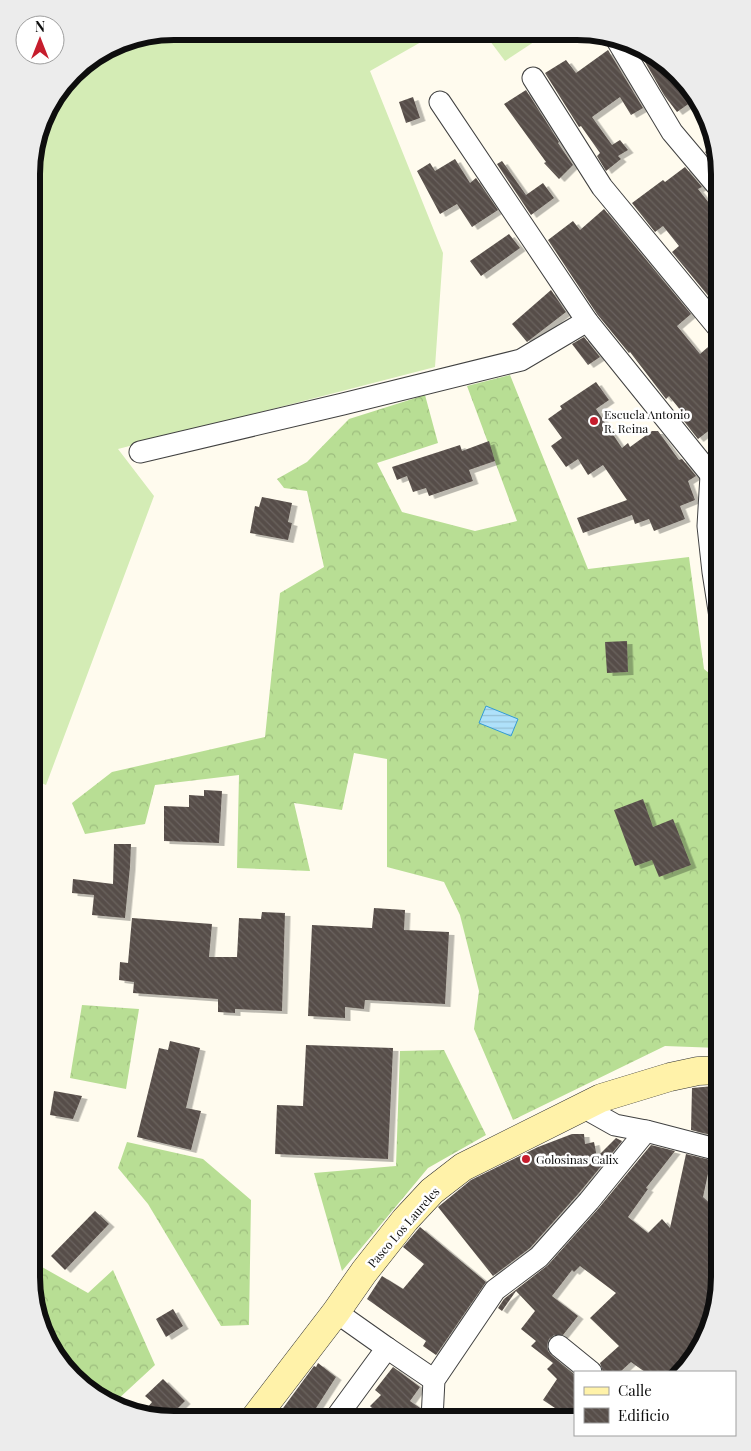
<svg xmlns="http://www.w3.org/2000/svg" width="751" height="1451" font-family="'Playfair Display',serif">
	<defs>
		<pattern id="forest-crowns" width="20" height="18" patternUnits="userSpaceOnUse" patternTransform="scale(1.25)"><rect width="20" height="18" fill="#b8de94"/><path d="M2 6a3 3 0 1 1 6 0M12 15a3 3 0 1 1 6 0" fill="none" stroke="#9dbd7e"/></pattern>
		<pattern id="water-rules" width="6" height="5" patternUnits="userSpaceOnUse" patternTransform="scale(1.25)"><rect width="6" height="5" fill="#afe1fa"/><path d="M0 2.5h6" fill="none" stroke="#95c0d5"/></pattern>
		<pattern id="building-back-hatch" width="6" height="6" patternUnits="userSpaceOnUse" patternTransform="scale(1.25)"><rect width="6" height="6" fill="#574e49"/><path d="M-1 5l2 2M0 0l6 6M5-1l2 2" fill="none" stroke="#6a635f"/></pattern>
		<filter id="shadow"><feDropShadow dx="5.5" dy="3" stdDeviation="0" flood-color="#0004"/></filter>
	</defs>
	<rect width="100%" height="100%" fill="#fffbee"/>
	<g fill="#d4ecb5">
		<polygon points="174,31 437,33 370,71 443,253 435,367 118,449 154,496 46,785 32,779 32,156 46,111 80,67 120,42"/>
		<polygon points="484,33 546,34 505,61"/>
	</g>
	<g fill="url(#forest-crowns)">
		<polygon points="510,375 588,569 689,557 704,669 720,682 719,1048 665,1046 513,1120 474,1029 479,991 460,915 444,882 387,867 387,759 354,753 342,810 294,803 310,871 237,868 239,775 155,785 145,824 85,834 72,803 112,772 265,737 280,593 324,567 307,491 284,488 277,479 307,462 349,419 425,395 438,443 377,463 402,512 475,531 517,521 467,386"/>
		<polygon points="82,1005 139,1009 126,1089 70,1078"/>
		<polygon points="444,1050 486,1135 428,1168 342,1271 314,1173 396,1166 400,1051"/>
		<polygon points="127,1142 203,1159 251,1200 249,1325 221,1326 148,1204 118,1168"/>
		<polygon points="42,1267 88,1293 113,1270 155,1365 116,1401 80,1384 39,1322 31,1268"/>
	</g>
	<polygon fill="url(#water-rules)" stroke="#329bd5" points="486,706 518,719 511,736 479,723"/>
	<g fill="url(#building-back-hatch)" filter="url(#shadow)">
		<polygon points="608,50 643,108 631,115 620,97 592,117 612,145 620,140 628,150 618,156 621,159 606,171 597,156 600,153 581,126 579,127 545,73 566,60 576,73"/>
		<polygon points="643,53 671,67 694,100 677,112 664,95 641,55"/>
		<polygon points="526,90 559,142 558,143 573,165 559,179 544,163 546,162 504,104"/>
		<polygon points="413,97 420,118 406,123 399,102"/>
		<polygon points="715,144 717,159 719,168 705,152"/>
		<polygon points="455,159 470,183 476,178 498,210 472,227 457,204 440,214 417,171 430,163 435,171"/>
		<polygon points="502,161 526,195 543,183 554,198 531,215 497,164"/>
		<polygon points="685,167 702,187 698,189 720,217 720,260 710,268 720,279 720,310 672,252 679,246 663,226 655,232 632,203 663,180 665,182"/>
		<polygon points="604,209 691,314 677,326 700,354 715,341 720,342 720,422 698,439 683,420 686,417 669,396 666,399 630,352 629,353 597,314 548,240 573,221 580,230"/>
		<polygon points="509,234 520,248 481,276 470,261"/>
		<polygon points="551,290 566,312 527,342 512,324"/>
		<polygon points="584,337 600,357 588,365 572,344"/>
		<polygon points="596,382 609,400 596,409 622,448 628,443 630,447 652,431 658,431 679,460 682,459 696,476 688,481 695,500 680,506 685,519 654,531 649,519 635,524 632,515 583,533 577,518 627,500 603,465 588,475 578,459 566,467 551,446 562,438 548,419 562,409 560,406"/>
		<polygon points="489,441 495,461 469,470 473,481 429,496 426,488 413,492 407,476 397,480 392,467 460,445 462,451"/>
		<polygon points="262,497 292,503 288,522 292,523 288,540 250,533 255,506 259,507"/>
		<polygon points="627,641 628,672 607,673 605,642"/>
		<polygon points="204,790 222,791 219,843 164,841 164,806 189,807 189,795 204,796"/>
		<polygon points="643,799 653,827 673,819 691,865 659,877 652,860 635,866 614,810"/>
		<polygon points="114,844 131,844 130,867 125,918 92,915 94,895 72,893 73,879 113,884"/>
		<polygon points="374,908 405,910 404,930 449,932 445,1004 365,1000 364,1009 345,1007 345,1018 308,1016 312,925 372,928"/>
		<polygon points="262,912 285,913 282,1011 235,1009 235,1013 218,1012 218,999 133,993 134,982 119,980 120,962 128,963 132,918 212,924 209,957 237,957 239,918 261,919"/>
		<polygon points="170,1041 200,1048 186,1108 201,1111 191,1150 137,1137 159,1048 168,1050"/>
		<polygon points="306,1045 393,1048 388,1159 275,1154 277,1105 303,1106"/>
		<polygon points="714,1086 714,1088 719,1088 719,1137 691,1130 692,1088"/>
		<polygon points="54,1091 82,1096 73,1119 50,1115"/>
		<polygon points="572,1134 584,1134 585,1144 594,1142 597,1157 616,1138 622,1141 579,1193 530,1248 493,1276 438,1207 471,1180 538,1147"/>
		<polygon points="651,1145 675,1151 646,1188 648,1189 628,1217 648,1233 662,1219 670,1228 686,1154 719,1162 719,1174 709,1169 703,1197 719,1212 719,1286 690,1364 679,1372 645,1372 631,1362 620,1372 603,1372 600,1363 619,1346 590,1318 616,1293 580,1266 574,1272 572,1270 552,1296 578,1316 563,1335 554,1335 549,1339 547,1345 548,1351 551,1355 575,1375 575,1420 573,1420 543,1400 557,1379 547,1369 553,1363 531,1346 536,1341 521,1329 535,1311 516,1291 502,1311 498,1308 504,1299 548,1265 598,1209"/>
		<polygon points="95,1211 109,1224 65,1270 51,1256"/>
		<polygon points="420,1227 486,1282 436,1355 423,1346 426,1341 367,1299 382,1276 403,1289 424,1264 403,1247"/>
		<polygon points="173,1309 183,1326 166,1337 156,1319"/>
		<polygon points="318,1363 336,1377 309,1419 275,1419 314,1366 316,1367"/>
		<polygon points="393,1367 420,1387 410,1401 420,1408 420,1418 363,1419 372,1408 370,1406 381,1395 375,1390"/>
		<polygon points="163,1379 185,1401 167,1419 155,1418 143,1413 152,1402 145,1396"/>
	</g>
	<g fill="none" stroke-linecap="round" stroke-linejoin="round">
		<defs>
			<g id="street">
				<polyline points="617,40 672,132 720,189"/>
				<polyline points="533,78 602,187 720,330"/>
				<polyline points="440,102 587,321 720,486"/>
				<polyline points="140,452 343,404 521,360 587,321"/>
				<polyline points="715,470 711,475 708,526 713,572 720,617"/>
				<polyline points="583,1107 615,1125 646,1131 719,1150"/>
				<polyline points="559,1346 591,1372"/>
				<polyline points="387,1348 434,1380"/>
				<polyline points="335,1419 387,1348 336,1312"/>
				<polyline points="432,1419 434,1380 495,1290 539,1257 589,1201 646,1131"/>
			</g>
			<polyline id="secondary" points="254,1419 336,1312 364,1272 405,1220 432,1191 463,1167 601,1098 670,1077 698,1071 719,1070"/>
		</defs>
		<use href="#street" stroke="#414141" stroke-width="23"/>
		<use href="#secondary" stroke="#303030" stroke-width="29"/>
		<use href="#street" stroke="#fff" stroke-width="21"/>
		<use href="#secondary" stroke="#fff2a9" stroke-width="28"/>
	</g>
	<g fill="#c61d2d" stroke="#fff" stroke-width="2">
		<circle cx="594" cy="421" r="5"/>
		<circle cx="526" cy="1159" r="5"/>
	</g>
	<g text-anchor="middle" dominant-baseline="central" stroke-width="5" stroke-linejoin="round" paint-order="stroke">
		<g font-size="12" fill="#0e0e0e" stroke="#fff" text-anchor="start">
			<text x="604" y="414">Escuela Antonio<tspan x="604" dy="14">R. Reina</tspan></text>
			<text x="536" y="1159">Golosinas Calix</text>
		</g>
		<g font-size="12" fill="#0e0e0e" stroke="#fff">
			<text transform="translate(403 1227) rotate(-49)">Paseo Los Laureles</text>
		</g>
	</g>
	<path d="M0 0H751V1451H0ZM174 40H577A134 134 0 0 1 711 174V1277A134 134 0 0 1 577 1411H174A134 134 0 0 1 40 1277V174A134 134 0 0 1 174 40Z" fill="#ececec" fill-rule="evenodd"/>
	<path fill="none" stroke="#0e0e0e" stroke-width="6" d="M174 40H577A134 134 0 0 1 711 174V1277A134 134 0 0 1 577 1411H174A134 134 0 0 1 40 1277V174A134 134 0 0 1 174 40Z"/>
	<rect x="574" y="1371" width="162" height="65" fill="#ffffff" stroke="#9f9f9f"/>
	<rect x="584" y="1387" width="25" height="8" fill="#fff2a9" stroke="#9f9f9f"/>
	<text x="618" y="1396" font-size="15" fill="#0e0e0e">Calle</text>
	<rect x="584" y="1408" width="25" height="15" fill="url(#building-back-hatch)" stroke="#9f9f9f"/>
	<text x="618" y="1421" font-size="15" fill="#0e0e0e">Edificio</text>
	<g transform="translate(40 40)"><circle r="24" fill="#ffffff" stroke="#9f9f9f"/>
	<path d="M0-4L9 19L0 12L-9 19Z" fill="#c61d2d"/>
	<text y="-8" font-size="14" font-weight="bold" text-anchor="middle" fill="#0e0e0e">N</text>
	</g>
</svg>
